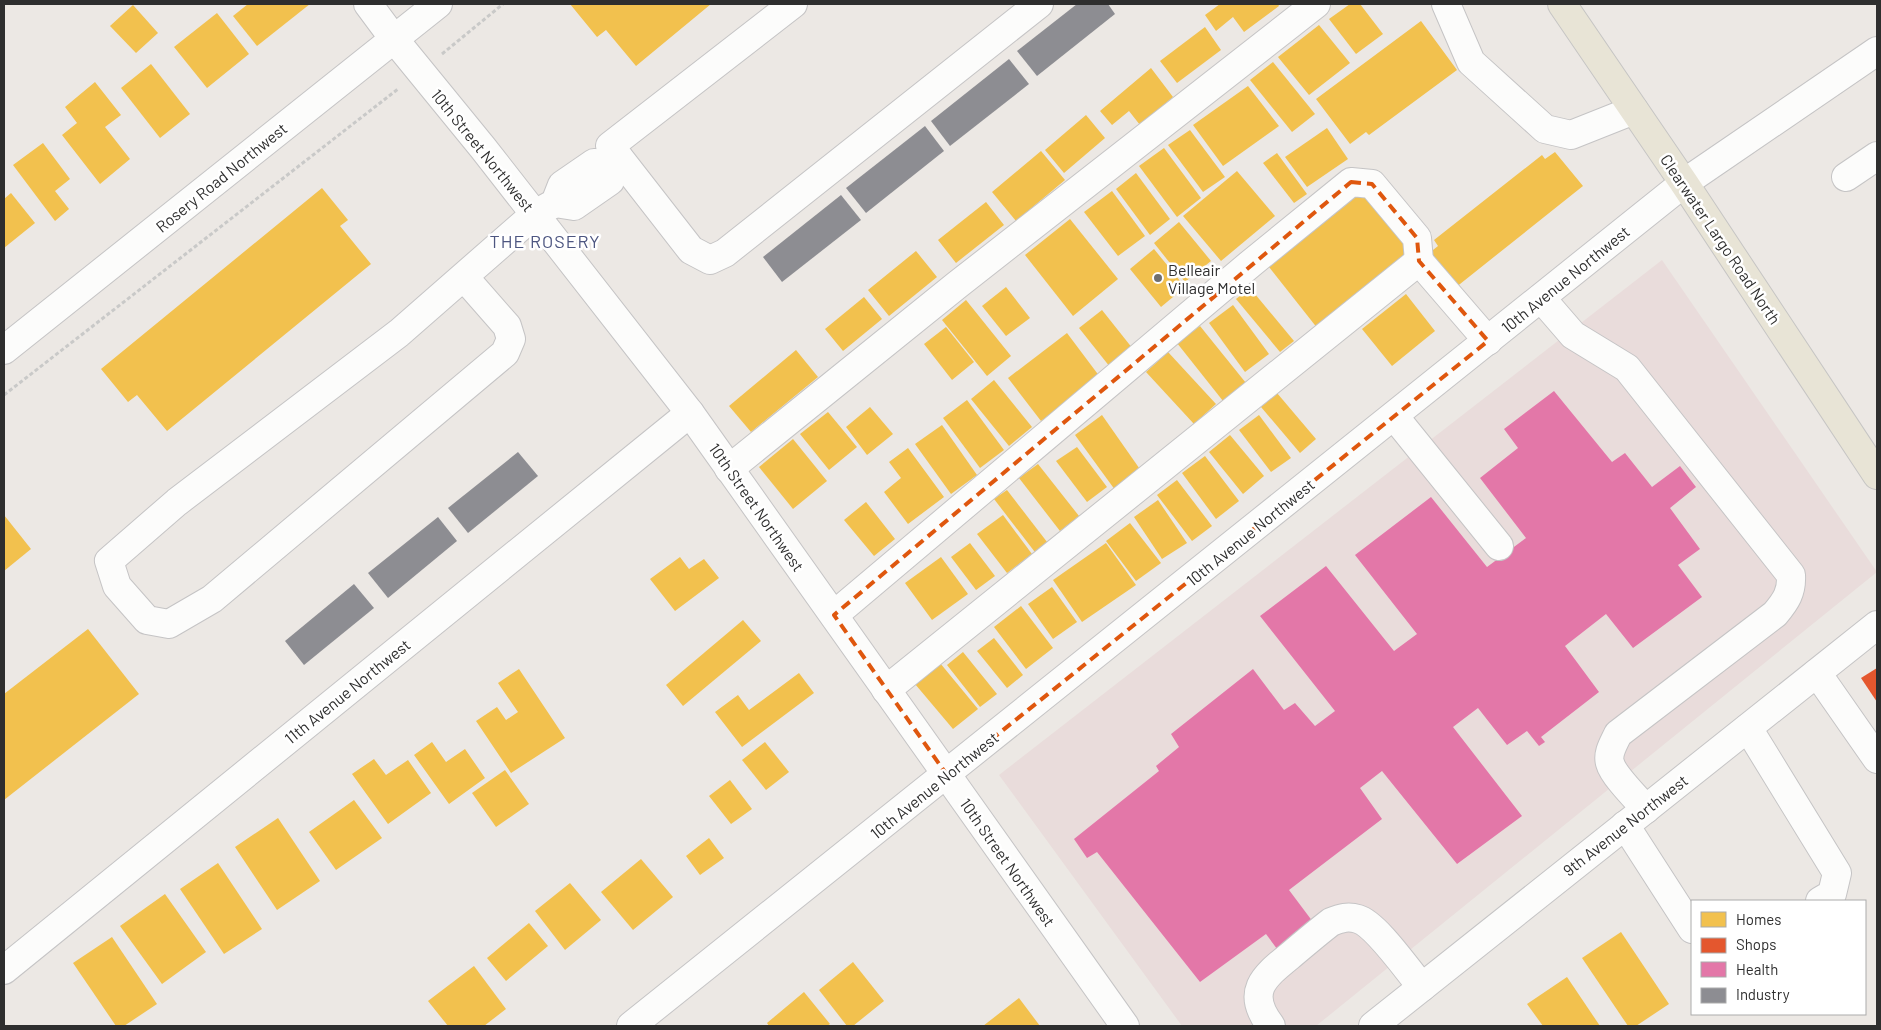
<svg xmlns="http://www.w3.org/2000/svg" width="1881" height="1030" font-family="Barlow,sans-serif">
	<rect width="100%" height="100%" fill="#ece8e4"/>
	<polygon fill="#e9dcdb" points="1662,260 1877,572 1316,1026 1182,1026 999,775"/>
	<g fill="#f2c14e">
		<polygon points="248,4 310,4 257,46 233,16"/>
		<polygon points="570,4 711,4 636,66 606,30 597,37"/>
		<polygon points="1220,4 1278,4 1279,6 1244,32 1233,17 1216,31 1205,15"/>
		<polygon points="1350,4 1360,4 1383,34 1356,54 1329,19"/>
		<polygon points="133,5 158,33 136,53 110,26"/>
		<polygon points="217,13 249,54 207,88 174,47"/>
		<polygon points="1421,21 1457,70 1369,135 1366,132 1350,144 1316,99"/>
		<polygon points="1319,25 1350,63 1309,95 1278,57"/>
		<polygon points="1205,27 1221,50 1177,83 1160,61"/>
		<polygon points="1273,62 1315,114 1292,132 1250,80"/>
		<polygon points="151,64 190,114 160,138 121,88"/>
		<polygon points="1151,68 1173,97 1140,125 1129,111 1112,125 1100,111"/>
		<polygon points="95,82 121,115 105,127 130,159 100,184 62,135 77,123 65,107"/>
		<polygon points="1248,86 1279,126 1223,166 1193,125"/>
		<polygon points="1086,115 1105,138 1064,173 1045,150"/>
		<polygon points="1327,128 1348,159 1307,187 1285,157"/>
		<polygon points="1190,130 1225,177 1203,192 1168,145"/>
		<polygon points="43,143 70,179 55,191 69,209 55,221 13,165"/>
		<polygon points="1164,148 1201,198 1177,217 1139,166"/>
		<polygon points="1041,151 1065,180 1016,221 992,192"/>
		<polygon points="1555,152 1583,186 1455,288 1428,254 1438,246 1434,240 1542,155 1545,159"/>
		<polygon points="1277,153 1307,194 1294,203 1263,163"/>
		<polygon points="1237,171 1275,216 1221,261 1183,216"/>
		<polygon points="1136,173 1170,219 1150,235 1116,189"/>
		<polygon points="322,188 348,220 340,226 371,264 167,431 137,395 128,402 101,369"/>
		<polygon points="1364,190 1414,252 1318,329 1269,267"/>
		<polygon points="1112,191 1145,236 1118,256 1084,212"/>
		<polygon points="11,193 35,223 4,248 4,199"/>
		<polygon points="986,202 1004,225 956,263 938,240"/>
		<polygon points="1070,219 1118,279 1073,316 1025,255"/>
		<polygon points="1179,222 1211,261 1185,282 1154,243"/>
		<polygon points="1154,249 1185,287 1161,307 1130,269"/>
		<polygon points="916,251 937,277 889,316 868,290"/>
		<polygon points="1006,287 1030,318 1006,336 982,306"/>
		<polygon points="1250,288 1294,341 1280,352 1236,299"/>
		<polygon points="1406,294 1435,331 1392,366 1362,329"/>
		<polygon points="864,297 882,319 843,351 825,329"/>
		<polygon points="966,300 1011,356 987,376 942,320"/>
		<polygon points="1233,305 1269,354 1245,372 1209,323"/>
		<polygon points="1102,310 1133,349 1110,367 1079,328"/>
		<polygon points="1200,326 1250,388 1227,406 1177,343"/>
		<polygon points="946,327 974,362 952,380 924,344"/>
		<polygon points="1067,333 1100,377 1041,421 1008,378"/>
		<polygon points="796,350 818,377 751,432 729,406"/>
		<polygon points="1168,352 1216,404 1194,424 1146,372"/>
		<polygon points="994,380 1032,427 1009,446 971,399"/>
		<polygon points="1277,393 1316,439 1300,453 1261,407"/>
		<polygon points="967,400 1004,450 980,468 943,418"/>
		<polygon points="870,407 893,434 867,455 846,427"/>
		<polygon points="828,412 857,447 829,470 800,434"/>
		<polygon points="1102,415 1144,475 1118,494 1075,435"/>
		<polygon points="1259,415 1291,458 1271,472 1239,430"/>
		<polygon points="942,425 977,475 951,494 915,444"/>
		<polygon points="1230,435 1264,476 1243,494 1209,452"/>
		<polygon points="793,439 827,481 793,509 759,467"/>
		<polygon points="1077,447 1107,487 1087,502 1056,461"/>
		<polygon points="908,448 944,497 908,524 884,492 901,478 889,462"/>
		<polygon points="1205,456 1239,501 1216,519 1182,473"/>
		<polygon points="1038,464 1079,516 1060,531 1019,478"/>
		<polygon points="1177,480 1212,526 1192,541 1157,495"/>
		<polygon points="1007,490 1054,551 1041,560 994,499"/>
		<polygon points="1158,500 1187,543 1162,559 1134,517"/>
		<polygon points="866,502 895,539 874,556 844,520"/>
		<polygon points="4,515 31,549 4,571"/>
		<polygon points="1003,515 1032,554 1007,573 977,534"/>
		<polygon points="1130,523 1161,563 1136,581 1106,541"/>
		<polygon points="970,543 995,576 976,590 951,557"/>
		<polygon points="1106,543 1136,585 1082,622 1053,580"/>
		<polygon points="680,557 689,569 704,559 719,578 675,611 650,579"/>
		<polygon points="941,557 968,594 932,620 905,583"/>
		<polygon points="1052,587 1077,622 1053,639 1028,604"/>
		<polygon points="1021,606 1053,648 1026,669 994,627"/>
		<polygon points="743,620 761,641 683,706 666,685"/>
		<polygon points="88,629 139,694 4,800 4,694"/>
		<polygon points="994,638 1023,675 1007,688 977,651"/>
		<polygon points="963,652 997,694 980,707 947,665"/>
		<polygon points="940,663 978,709 953,729 915,684"/>
		<polygon points="519,669 565,738 511,773 476,721 497,707 506,720 518,712 498,683"/>
		<polygon points="799,673 814,693 742,747 715,712 738,695 749,710"/>
		<polygon points="432,742 446,762 465,749 485,778 449,804 414,755"/>
		<polygon points="765,742 789,772 766,790 742,760"/>
		<polygon points="374,759 386,775 408,760 431,793 388,824 352,774"/>
		<polygon points="505,770 529,804 496,827 472,793"/>
		<polygon points="730,780 752,809 731,824 709,796"/>
		<polygon points="354,800 382,838 336,870 309,832"/>
		<polygon points="278,818 320,881 277,910 235,847"/>
		<polygon points="709,838 724,858 700,875 686,856"/>
		<polygon points="641,859 673,897 633,930 601,892"/>
		<polygon points="218,863 262,929 224,954 180,889"/>
		<polygon points="570,883 601,920 565,950 535,911"/>
		<polygon points="165,894 206,952 162,984 120,926"/>
		<polygon points="529,923 548,946 506,981 487,958"/>
		<polygon points="1621,932 1669,1004 1636,1026 1628,1026 1582,958"/>
		<polygon points="112,937 157,1004 124,1026 116,1026 73,963"/>
		<polygon points="853,962 884,1001 853,1026 847,1026 819,990"/>
		<polygon points="474,966 506,1009 484,1026 448,1026 428,1001"/>
		<polygon points="1567,977 1600,1026 1543,1026 1527,1004"/>
		<polygon points="804,992 830,1024 827,1026 769,1026 767,1023"/>
		<polygon points="1019,998 1040,1026 983,1026"/>
	</g>
	<polygon fill="#e4572e" points="1877,668 1877,702 1861,678"/>
	<polygon fill="#e377a8" points="1554,391 1612,462 1625,453 1652,487 1680,466 1696,487 1670,508 1700,549 1678,565 1702,597 1633,648 1606,614 1565,646 1599,692 1541,737 1545,742 1539,746 1527,731 1507,745 1478,708 1453,727 1522,816 1457,864 1382,771 1360,788 1382,819 1289,890 1325,938 1289,965 1266,934 1200,982 1097,852 1087,858 1074,839 1159,771 1156,766 1179,747 1171,734 1253,669 1284,710 1295,703 1315,726 1335,711 1260,616 1326,566 1394,651 1417,634 1355,555 1431,497 1487,567 1526,538 1480,478 1518,448 1504,429"/>
	<g fill="#8d8d92">
		<polygon points="1077,4 1108,4 1115,14 1037,76 1017,51"/>
		<polygon points="1009,59 1029,84 950,146 931,121"/>
		<polygon points="925,126 944,151 866,213 846,188"/>
		<polygon points="841,195 861,220 782,282 763,257"/>
		<polygon points="518,452 538,476 468,533 448,508"/>
		<polygon points="438,517 457,541 388,598 368,573"/>
		<polygon points="354,584 374,608 304,665 285,641"/>
	</g>
	<g fill="none" stroke-linecap="round" stroke-linejoin="round">
		<defs>
			<g id="minor">
				<polyline points="368,4 394,39 483,148 690,413 1125,1026"/>
				<polyline points="793,4 610,146 691,250 710,260 725,253 1039,4"/>
				<polyline points="1446,4 1471,62 1545,129 1571,135 1634,110"/>
				<polyline points="1846,177 1877,156"/>
				<polyline points="555,203 574,206 610,181 611,164"/>
				<polyline points="464,277 507,326 511,339 505,353 212,599 169,624 147,620 117,586 109,561 177,502 399,333 535,214 555,203 562,185 594,163 611,164 619,158"/>
				<path d="M1541,298L1573,335L1627,368L1791,575C1792,592 1786,601 1775,614L1618,734C1614,743 1607,753 1610,763C1613,775 1637,799 1646,809"/>
				<polyline points="4,350 438,4"/>
				<polyline points="1394,416 1499,546"/>
				<polyline points="729,469 957,285 1316,4"/>
				<polyline points="834,615 1249,265 1351,182 1372,184 1417,238 1419,261"/>
				<polyline points="1817,673 1877,759"/>
				<polyline points="886,690 1419,261 1488,341"/>
				<polyline points="1748,728 1837,873 1832,894 1820,901"/>
				<polyline points="1625,825 1692,929"/>
				<polyline points="4,970 690,413"/>
				<polyline points="631,1026 1684,183 1877,51"/>
				<path d="M1271,1026C1244,991 1265,976 1292,954C1305,943 1318,932 1331,922C1341,918 1348,916 1358,919C1376,924 1408,971 1422,987"/>
				<polyline points="1373,1026 1877,625"/>
			</g>
			<polyline id="major" points="1562,4 1684,183 1877,475"/>
		</defs>
		<use href="#minor" stroke="#c5c4c5" stroke-width="30"/>
		<use href="#major" stroke="#c6c5c4" stroke-width="30"/>
		<g stroke="#c9c9c8" stroke-width="3" stroke-dasharray="4 2.5" stroke-linecap="butt">
			<polyline points="442,54 503,4"/>
			<polyline points="4,395 398,89"/>
		</g>
		<use href="#minor" stroke="#fcfcfb" stroke-width="28"/>
		<use href="#major" stroke="#e8e4d6" stroke-width="28"/>
	</g>
	<path fill="none" stroke="#df570e" stroke-width="4" stroke-dasharray="10 6" stroke-linejoin="round" d="M1351,182L1372,184L1417,238L1419,261L1488,341L947,775L834,615Z"/>
	<circle fill="#706f6e" stroke="#fff" stroke-width="2" cx="1158" cy="278" r="5"/>
	<g text-anchor="middle" dominant-baseline="central" stroke-width="5" stroke-linejoin="round" paint-order="stroke">
		<g font-size="16" fill="#2e2e2e" stroke="#fff">
			<text transform="translate(483 150) rotate(51)">10th Street Northwest</text>
			<text transform="translate(221 177) rotate(-39)">Rosery Road Northwest</text>
			<text transform="translate(1721 239) rotate(56)">Clearwater Largo Road North</text>
			<text transform="translate(1565 279) rotate(-39)">10th Avenue Northwest</text>
			<text transform="translate(757 507) rotate(55)">10th Street Northwest</text>
			<text transform="translate(1250 532) rotate(-39)">10th Avenue Northwest</text>
			<text transform="translate(347 691) rotate(-39)">11th Avenue Northwest</text>
			<text transform="translate(934 785) rotate(-39)">10th Avenue Northwest</text>
			<text transform="translate(1625 825) rotate(-38)">9th Avenue Northwest</text>
			<text transform="translate(1008 862) rotate(55)">10th Street Northwest</text>
		</g>
		<g font-size="16" fill="#2e2e2e" stroke="#fff" text-anchor="start">
			<text x="1168" y="269">Belleair<tspan x="1168" dy="18">Village Motel</tspan></text>
		</g>
		<g font-size="18" letter-spacing="1" fill="#4d5680" stroke="#fff">
			<text x="545" y="241">THE ROSERY</text>
		</g>
	</g>
	<rect width="1881" height="1030" fill="none" stroke="#2e2e2e" stroke-width="10"/>
	<rect x="1691" y="900" width="175" height="115" fill="#ffffff" stroke="#ababab"/>
	<rect x="1701" y="912" width="25" height="15" fill="#f2c14e" stroke="#ababab"/>
	<text x="1736" y="925" font-size="15" fill="#2e2e2e">Homes</text>
	<rect x="1701" y="938" width="25" height="15" fill="#e4572e" stroke="#ababab"/>
	<text x="1736" y="950" font-size="15" fill="#2e2e2e">Shops</text>
	<rect x="1701" y="962" width="25" height="15" fill="#e377a8" stroke="#ababab"/>
	<text x="1736" y="975" font-size="15" fill="#2e2e2e">Health</text>
	<rect x="1701" y="988" width="25" height="15" fill="#8d8d92" stroke="#ababab"/>
	<text x="1736" y="1000" font-size="15" fill="#2e2e2e">Industry</text>
</svg>
